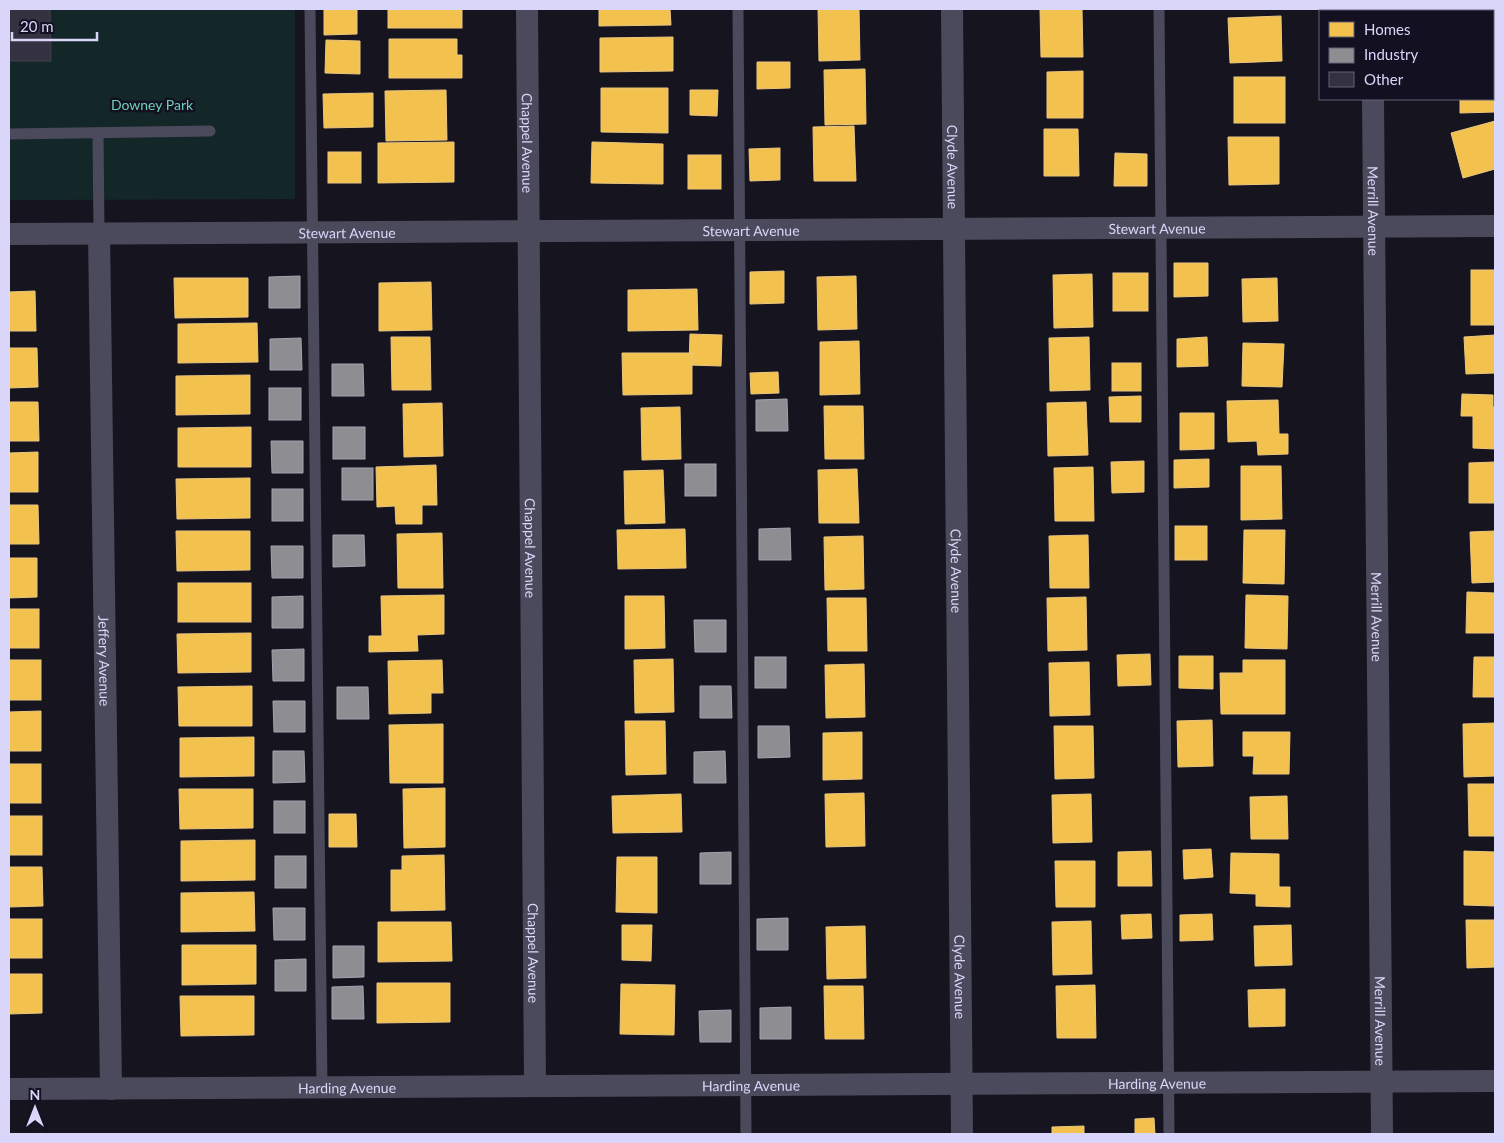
<svg xmlns="http://www.w3.org/2000/svg" width="1504" height="1143" font-family="Lato,sans-serif">
	<rect width="100%" height="100%" fill="#16141e"/>
	<polygon fill="#142728" points="9,9 295,9 295,199 9,200"/>
	<g fill="#f2c14e" stroke="#ebc781">
		<polygon points="324,9 357,9 357,34 324,35"/>
		<rect x="388" y="9" width="74" height="19"/>
		<polygon points="599,9 670,9 671,25 599,26"/>
		<polygon points="818,9 859,9 860,60 819,61"/>
		<polygon points="1040,9 1082,9 1083,57 1041,57"/>
		<polygon points="1495,10 1495,52 1493,52 1493,11 1463,11"/>
		<polygon points="1281,16 1282,61 1230,63 1228,18"/>
		<polygon points="673,37 673,71 600,72 600,38"/>
		<polygon points="389,39 457,39 457,55 462,55 462,78 389,78"/>
		<polygon points="326,40 360,41 360,74 325,73"/>
		<polygon points="757,62 790,62 790,88 757,89"/>
		<polygon points="1493,66 1495,66 1495,112 1460,113 1460,99 1493,99"/>
		<polygon points="865,69 866,124 825,125 824,70"/>
		<polygon points="1083,71 1083,118 1047,118 1047,72"/>
		<rect x="1234" y="77" width="51" height="46"/>
		<polygon points="601,88 668,88 668,133 601,132"/>
		<polygon points="446,90 447,140 386,141 385,91"/>
		<polygon points="690,90 718,90 717,116 690,115"/>
		<polygon points="373,93 373,127 324,128 323,94"/>
		<polygon points="1495,121 1495,169 1463,178 1451,133"/>
		<polygon points="854,126 856,181 814,181 813,127"/>
		<polygon points="1044,129 1078,129 1079,176 1044,176"/>
		<polygon points="1228,137 1279,137 1279,184 1229,185"/>
		<polygon points="454,142 454,182 378,183 378,143"/>
		<polygon points="592,142 663,144 663,184 591,183"/>
		<polygon points="780,148 780,180 750,181 749,149"/>
		<rect x="328" y="152" width="33" height="31"/>
		<polygon points="1115,153 1147,154 1147,186 1114,186"/>
		<rect x="688" y="155" width="33" height="34"/>
		<polygon points="1174,263 1208,263 1208,296 1174,297"/>
		<rect x="1471" y="270" width="24" height="55"/>
		<polygon points="784,271 784,303 750,304 750,272"/>
		<rect x="1113" y="273" width="35" height="38"/>
		<polygon points="1092,274 1093,327 1054,328 1053,275"/>
		<polygon points="856,276 857,329 818,330 817,277"/>
		<polygon points="174,278 248,278 248,317 175,318"/>
		<polygon points="1277,278 1278,321 1243,322 1242,279"/>
		<polygon points="431,282 432,330 379,331 379,283"/>
		<polygon points="697,289 698,330 628,331 628,290"/>
		<polygon points="35,291 36,331 9,331 9,292"/>
		<polygon points="257,323 258,362 178,363 178,324"/>
		<polygon points="690,334 722,335 721,366 689,365"/>
		<polygon points="1495,335 1495,373 1466,374 1464,337"/>
		<polygon points="391,337 430,337 431,390 392,390"/>
		<polygon points="1089,337 1090,390 1050,391 1049,338"/>
		<polygon points="1207,337 1208,366 1177,367 1177,339"/>
		<polygon points="859,341 860,394 820,395 820,342"/>
		<polygon points="1243,343 1284,344 1282,387 1242,386"/>
		<polygon points="9,348 37,348 38,387 9,388"/>
		<polygon points="622,353 692,353 692,394 623,395"/>
		<rect x="1112" y="363" width="29" height="28"/>
		<polygon points="778,372 779,393 751,394 750,373"/>
		<polygon points="250,375 250,414 176,415 176,376"/>
		<polygon points="1462,394 1493,395 1493,407 1495,407 1495,449 1473,448 1473,416 1461,416"/>
		<polygon points="1141,396 1141,422 1110,422 1109,397"/>
		<polygon points="1278,400 1279,434 1288,434 1288,454 1258,455 1257,441 1228,442 1227,401"/>
		<polygon points="9,402 38,402 39,441 9,441"/>
		<polygon points="1086,402 1088,455 1048,456 1047,403"/>
		<polygon points="442,403 443,456 404,457 403,404"/>
		<polygon points="824,406 863,406 864,459 825,459"/>
		<polygon points="680,407 681,459 642,460 641,408"/>
		<polygon points="1180,413 1214,413 1214,449 1180,450"/>
		<polygon points="251,427 251,467 178,467 178,428"/>
		<polygon points="38,452 38,492 9,492 9,453"/>
		<polygon points="1209,459 1209,487 1174,488 1174,460"/>
		<polygon points="1144,461 1144,492 1112,493 1111,462"/>
		<polygon points="1495,462 1495,503 1469,503 1469,463"/>
		<polygon points="436,465 437,505 422,505 422,524 396,524 395,506 377,507 376,467"/>
		<polygon points="1241,466 1281,466 1282,519 1241,520"/>
		<polygon points="1093,467 1094,521 1055,521 1054,468"/>
		<polygon points="857,469 859,523 819,523 818,470"/>
		<polygon points="663,470 665,523 625,524 624,471"/>
		<polygon points="250,478 250,518 177,519 176,479"/>
		<polygon points="9,505 38,505 39,544 9,544"/>
		<rect x="1175" y="526" width="32" height="34"/>
		<polygon points="685,529 686,568 618,569 617,530"/>
		<polygon points="1244,530 1285,530 1284,584 1243,583"/>
		<polygon points="176,531 250,531 250,570 177,571"/>
		<polygon points="1495,531 1495,582 1472,583 1470,532"/>
		<polygon points="442,533 443,588 398,588 397,534"/>
		<polygon points="1088,535 1089,588 1050,588 1049,536"/>
		<polygon points="863,536 864,589 825,590 824,537"/>
		<polygon points="9,558 37,558 37,597 9,598"/>
		<rect x="178" y="583" width="73" height="39"/>
		<polygon points="1467,592 1495,593 1495,633 1466,633"/>
		<polygon points="444,595 444,634 417,635 418,651 369,652 369,636 382,636 381,596"/>
		<polygon points="1246,595 1288,596 1287,649 1245,648"/>
		<polygon points="625,596 664,596 665,648 625,649"/>
		<polygon points="1086,597 1087,650 1048,651 1047,598"/>
		<polygon points="827,598 866,598 867,651 828,651"/>
		<rect x="9" y="609" width="30" height="39"/>
		<polygon points="251,633 251,672 178,673 177,634"/>
		<polygon points="1150,654 1151,685 1118,686 1117,655"/>
		<polygon points="1179,656 1213,656 1213,689 1179,688"/>
		<polygon points="1474,657 1495,657 1495,697 1473,697"/>
		<polygon points="673,659 674,712 635,713 634,660"/>
		<rect x="9" y="660" width="32" height="40"/>
		<polygon points="442,660 443,693 431,693 431,713 389,714 388,661"/>
		<polygon points="1243,660 1285,660 1285,714 1221,714 1220,673 1243,673"/>
		<polygon points="1089,662 1090,715 1050,716 1049,663"/>
		<polygon points="864,664 865,717 826,718 825,665"/>
		<polygon points="252,686 252,726 179,726 178,687"/>
		<polygon points="41,711 41,751 9,751 9,712"/>
		<polygon points="1212,720 1213,766 1178,767 1177,721"/>
		<polygon points="625,721 665,721 666,774 626,775"/>
		<polygon points="1495,723 1495,776 1464,777 1463,724"/>
		<polygon points="443,724 443,783 390,783 389,725"/>
		<polygon points="1054,726 1093,726 1094,778 1055,779"/>
		<polygon points="862,732 862,779 823,780 823,733"/>
		<polygon points="1243,732 1290,732 1289,774 1253,774 1254,756 1243,756"/>
		<polygon points="254,737 254,776 180,777 180,738"/>
		<rect x="9" y="764" width="32" height="39"/>
		<polygon points="1468,784 1495,784 1495,836 1469,836"/>
		<polygon points="445,788 445,847 404,848 403,789"/>
		<polygon points="179,789 253,789 253,828 180,829"/>
		<polygon points="864,793 865,846 826,847 825,794"/>
		<polygon points="681,794 682,832 613,833 612,796"/>
		<polygon points="1091,794 1092,842 1053,843 1052,795"/>
		<polygon points="1287,796 1288,839 1251,839 1250,797"/>
		<polygon points="329,814 356,814 357,847 329,847"/>
		<rect x="9" y="816" width="33" height="39"/>
		<polygon points="255,840 255,880 181,881 181,841"/>
		<polygon points="1211,849 1213,877 1184,879 1183,850"/>
		<polygon points="1151,851 1152,886 1118,886 1118,852"/>
		<polygon points="1464,851 1495,852 1495,906 1464,905"/>
		<polygon points="1231,853 1279,854 1279,887 1290,887 1290,907 1256,906 1256,894 1230,893"/>
		<polygon points="444,855 445,910 391,911 391,870 402,870 402,856"/>
		<polygon points="617,857 657,857 657,913 616,912"/>
		<polygon points="1055,861 1095,861 1095,907 1056,907"/>
		<polygon points="9,867 42,867 43,906 9,907"/>
		<polygon points="254,892 255,931 181,932 181,893"/>
		<polygon points="1151,914 1152,938 1122,939 1121,915"/>
		<polygon points="1212,914 1213,940 1180,941 1180,915"/>
		<rect x="9" y="919" width="33" height="39"/>
		<polygon points="1466,920 1495,920 1495,967 1467,968"/>
		<polygon points="1091,921 1092,974 1053,975 1052,922"/>
		<polygon points="378,922 451,922 452,961 378,962"/>
		<polygon points="622,925 652,925 651,961 622,960"/>
		<polygon points="1291,925 1292,965 1255,966 1254,926"/>
		<polygon points="865,926 866,978 827,979 826,927"/>
		<polygon points="182,945 256,945 256,984 182,985"/>
		<polygon points="9,974 42,974 42,1013 9,1014"/>
		<polygon points="377,983 450,983 450,1022 377,1023"/>
		<polygon points="621,984 675,985 674,1035 620,1034"/>
		<polygon points="1095,985 1096,1038 1057,1038 1056,986"/>
		<polygon points="824,986 863,986 864,1039 825,1039"/>
		<polygon points="1285,989 1285,1026 1249,1027 1248,990"/>
		<polygon points="180,996 254,996 254,1035 181,1036"/>
		<polygon points="1154,1118 1155,1134 1135,1134 1135,1119"/>
		<polygon points="1084,1126 1084,1134 1052,1134 1052,1127"/>
	</g>
	<g fill="#8d8d92" stroke="#a4a3b1">
		<polygon points="300,276 300,308 269,308 269,277"/>
		<polygon points="301,338 302,370 270,370 270,339"/>
		<polygon points="332,364 363,364 364,396 332,396"/>
		<rect x="269" y="388" width="32" height="32"/>
		<polygon points="787,399 788,431 756,431 756,400"/>
		<rect x="333" y="427" width="32" height="32"/>
		<polygon points="271,441 303,441 303,473 272,473"/>
		<rect x="685" y="464" width="31" height="32"/>
		<rect x="342" y="468" width="31" height="32"/>
		<rect x="272" y="489" width="31" height="32"/>
		<polygon points="790,528 791,560 759,560 759,529"/>
		<polygon points="333,535 364,535 365,566 333,567"/>
		<polygon points="271,546 303,546 303,578 272,578"/>
		<polygon points="303,596 303,628 272,628 272,597"/>
		<polygon points="694,620 726,620 726,652 695,652"/>
		<polygon points="304,649 304,681 273,681 272,650"/>
		<rect x="755" y="657" width="31" height="31"/>
		<polygon points="700,686 731,686 732,718 700,718"/>
		<polygon points="337,687 368,687 369,719 337,719"/>
		<polygon points="273,701 305,701 305,732 274,732"/>
		<polygon points="758,726 789,726 790,757 758,758"/>
		<polygon points="273,751 304,751 305,782 273,783"/>
		<polygon points="725,751 726,783 694,783 694,752"/>
		<rect x="274" y="801" width="31" height="32"/>
		<polygon points="731,852 731,884 700,884 700,853"/>
		<rect x="275" y="856" width="31" height="32"/>
		<polygon points="273,908 305,908 305,940 274,940"/>
		<polygon points="788,918 788,950 757,950 757,919"/>
		<polygon points="333,946 364,946 364,977 333,978"/>
		<polygon points="306,959 306,991 275,991 275,960"/>
		<polygon points="363,986 364,1019 332,1019 332,987"/>
		<polygon points="791,1007 791,1039 760,1039 760,1008"/>
		<polygon points="731,1010 731,1042 700,1042 699,1011"/>
	</g>
	<polygon fill="#343240" stroke="#434050" points="9,9 50,9 51,61 9,61"/>
	<g fill="none" stroke-linecap="round" stroke-linejoin="round">
		<g stroke="#4b4a5c" stroke-width="11">
			<polyline points="310,9 322,1088"/>
			<polyline points="738,9 746,1134"/>
			<polyline points="1159,9 1169,1134"/>
			<polyline points="98,133 99,233"/>
			<polyline points="9,134 210,131"/>
		</g>
		<g stroke="#4b4a5c" stroke-width="22">
			<path id="s1" d="M527,9L535,1086"/>
			<path id="s2" d="M952,9L962,1134"/>
			<polyline points="1372,9 1372,11"/>
			<path id="s3" d="M1373,99L1382,1134"/>
			<path id="s4" d="M99,233L111,1089"/>
			<path id="s5" d="M9,234L1495,226"/>
			<path id="s6" d="M9,1089L1495,1081"/>
		</g>
	</g>
	<g text-anchor="middle" dominant-baseline="central" stroke-width="5" stroke-linejoin="round" paint-order="stroke">
		<g font-size="14" fill="#6ccfb5" stroke="#131121">
			<text x="152" y="104">Downey Park</text>
		</g>
		<g font-size="14" fill="#dad6f9" stroke="#131121">
			<text stroke="none"><textPath href="#s1" startOffset="134">Chappel Avenue</textPath></text>
			<text stroke="none"><textPath href="#s2" startOffset="158">Clyde Avenue</textPath></text>
			<text stroke="none"><textPath href="#s3" startOffset="112">Merrill Avenue</textPath></text>
			<text stroke="none"><textPath href="#s5" startOffset="1148">Stewart Avenue</textPath></text>
			<text stroke="none"><textPath href="#s5" startOffset="742">Stewart Avenue</textPath></text>
			<text stroke="none"><textPath href="#s5" startOffset="338">Stewart Avenue</textPath></text>
			<text stroke="none"><textPath href="#s1" startOffset="539">Chappel Avenue</textPath></text>
			<text stroke="none"><textPath href="#s2" startOffset="562">Clyde Avenue</textPath></text>
			<text stroke="none"><textPath href="#s3" startOffset="518">Merrill Avenue</textPath></text>
			<text stroke="none"><textPath href="#s4" startOffset="428">Jeffery Avenue</textPath></text>
			<text stroke="none"><textPath href="#s1" startOffset="944">Chappel Avenue</textPath></text>
			<text stroke="none"><textPath href="#s2" startOffset="968">Clyde Avenue</textPath></text>
			<text stroke="none"><textPath href="#s3" startOffset="922">Merrill Avenue</textPath></text>
			<text stroke="none"><textPath href="#s6" startOffset="1148">Harding Avenue</textPath></text>
			<text stroke="none"><textPath href="#s6" startOffset="742">Harding Avenue</textPath></text>
			<text stroke="none"><textPath href="#s6" startOffset="338">Harding Avenue</textPath></text>
		</g>
	</g>
	<rect width="1504" height="1143" fill="none" stroke="#dad6f9" stroke-width="20"/>
	<rect x="1319" y="10" width="175" height="90" fill="#131121" stroke="#636077"/>
	<rect x="1329" y="22" width="25" height="15" fill="#f2c14e" stroke="#636077"/>
	<text x="1364" y="35" font-size="15" fill="#dad6f9">Homes</text>
	<rect x="1329" y="48" width="25" height="15" fill="#8d8d92" stroke="#636077"/>
	<text x="1364" y="60" font-size="15" fill="#dad6f9">Industry</text>
	<rect x="1329" y="72" width="25" height="15" fill="#343240" stroke="#636077"/>
	<text x="1364" y="85" font-size="15" fill="#dad6f9">Other</text>
	<g transform="translate(35 1108)" stroke="#131121" stroke-width="4" paint-order="stroke">
	<path d="M0-4L9 19L0 12L-9 19Z" fill="#dad6f9"/>
	<text y="-8" font-size="14" font-weight="bold" text-anchor="middle" fill="#dad6f9">N</text>
	</g>
	<path d="M12 32v8h85v-8" fill="none" stroke="#dad6f9" stroke-width="2.5"/>
	<text x="20" y="32" font-size="15" fill="#dad6f9" stroke="#131121" stroke-width="4" paint-order="stroke">20 m</text>
</svg>
